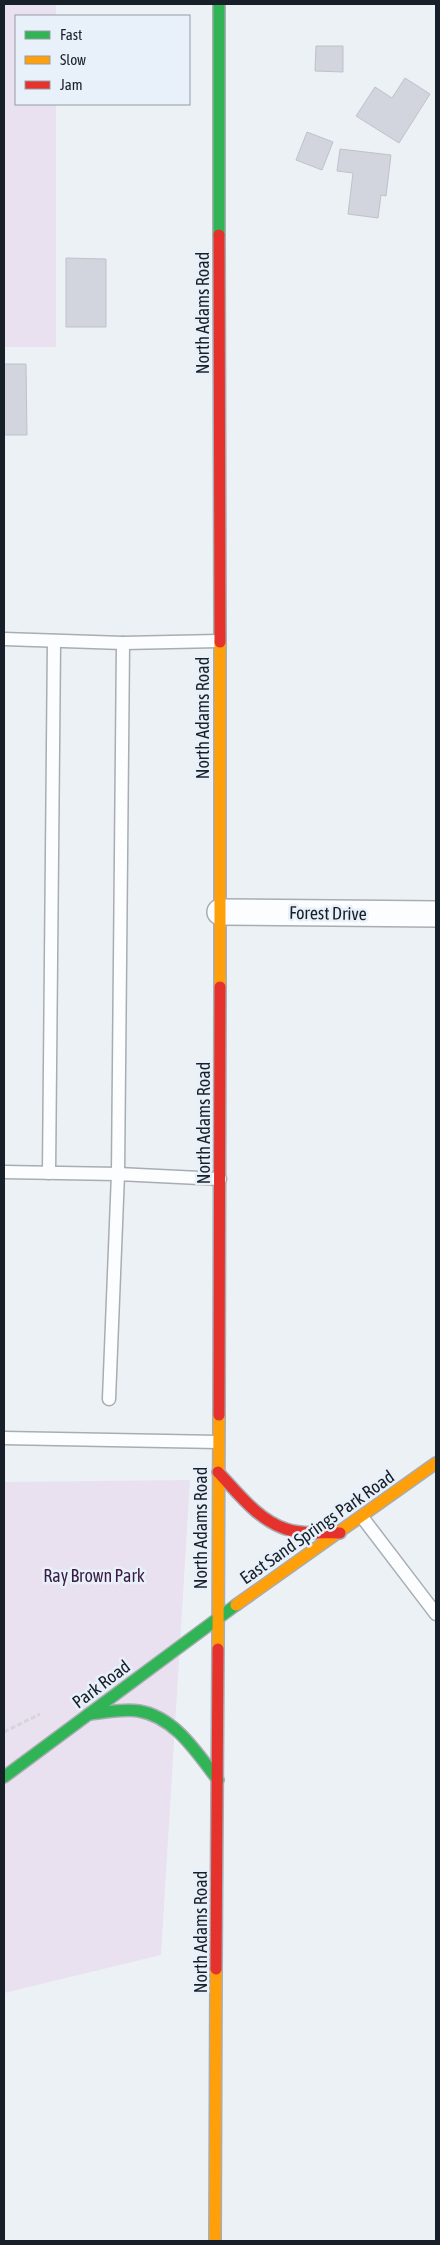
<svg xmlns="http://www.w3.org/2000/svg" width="440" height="2245" font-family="'Asap Condensed',sans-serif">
	<rect width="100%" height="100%" fill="#ecf1f6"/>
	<g fill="#e9e1f0">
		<polygon points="4,4 56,4 56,16 16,16 16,104 56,104 56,347 4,347"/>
		<polygon points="190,1480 161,1955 4,1993 4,1482"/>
	</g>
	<g fill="#d2d4de" stroke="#bfc2c9">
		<polygon points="316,46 343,46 343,72 315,71"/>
		<polygon points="405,78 430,94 399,143 356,116 375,87 392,98"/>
		<polygon points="307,132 333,142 322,170 296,160"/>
		<polygon points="340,149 391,155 386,196 381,195 378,218 348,214 353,173 337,171"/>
		<polygon points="66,258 106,259 106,327 66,327"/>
		<polygon points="4,364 26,364 27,435 4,435"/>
	</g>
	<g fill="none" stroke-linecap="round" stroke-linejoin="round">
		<defs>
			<g id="lane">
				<polyline points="4,639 123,643 219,641"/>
				<polyline points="4,1172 118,1174 123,643"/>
				<polyline points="49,1173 54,641"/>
				<polyline points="109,1399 118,1174 220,1179"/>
				<polyline points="4,1438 218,1442"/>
				<polyline points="362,1517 436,1614"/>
			</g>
			<polyline id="street" points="220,912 436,914"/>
			<g id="fast">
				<polyline points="219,4 219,235"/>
				<path d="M89,1714C105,1713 123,1708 139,1711C175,1717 197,1753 218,1780"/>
				<polyline points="4,1777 236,1605"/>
			</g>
			<g id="slow">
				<polyline points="220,642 220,987"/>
				<polyline points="236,1605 436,1463"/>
				<polyline points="218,1649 219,1415"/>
				<polyline points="215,2241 216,1969"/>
			</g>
			<g id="jam">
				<polyline points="219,235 220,642"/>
				<polyline points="219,1415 220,987"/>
				<path d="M218,1472C238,1493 258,1520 286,1529C303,1535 322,1532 340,1533"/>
				<polyline points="216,1969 218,1649"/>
			</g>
		</defs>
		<use href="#lane" stroke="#a7adb3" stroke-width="15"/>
		<use href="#street" stroke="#a7adb3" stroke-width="28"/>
		<use href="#fast" stroke="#a7adb3" stroke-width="14"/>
		<use href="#slow" stroke="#a7adb3" stroke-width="14"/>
		<use href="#jam" stroke="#a7adb3" stroke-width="14"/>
		<polyline stroke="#d4d6d8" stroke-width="3" stroke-dasharray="5 2.5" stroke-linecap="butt" points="4,1732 40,1714"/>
		<use href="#lane" stroke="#fcfdfe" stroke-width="12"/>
		<use href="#street" stroke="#fcfdfe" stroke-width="25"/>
		<use href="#fast" stroke="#30b455" stroke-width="11"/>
		<use href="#slow" stroke="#ff9f0a" stroke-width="11"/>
		<use href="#jam" stroke="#e5322d" stroke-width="11"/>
	</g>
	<g text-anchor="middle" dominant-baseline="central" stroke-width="5" stroke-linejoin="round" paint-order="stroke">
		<g font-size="18" fill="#171f28" stroke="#e8f0fa">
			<text transform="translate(202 313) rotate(-90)">North Adams Road</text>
			<text transform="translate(202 718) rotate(-90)">North Adams Road</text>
			<text transform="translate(328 913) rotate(1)">Forest Drive</text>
			<text transform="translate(203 1123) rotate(-90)">North Adams Road</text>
			<text transform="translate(317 1527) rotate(-35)">East Sand Springs Park Road</text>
			<text transform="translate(200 1528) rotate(-90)">North Adams Road</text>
			<text transform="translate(101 1684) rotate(-37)">Park Road</text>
			<text transform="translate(200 1932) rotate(-90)">North Adams Road</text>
		</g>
		<g font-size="18" fill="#3b1c44" stroke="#e8f0fa">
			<text x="94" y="1575">Ray Brown Park</text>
		</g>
	</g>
	<rect width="440" height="2245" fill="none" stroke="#171f28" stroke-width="10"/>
	<rect x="15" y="15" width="175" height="90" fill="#e8f0fa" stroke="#949ca6"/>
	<rect x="25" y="31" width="25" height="8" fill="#30b455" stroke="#949ca6"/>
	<text x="60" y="40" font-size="15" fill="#171f28">Fast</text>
	<rect x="25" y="56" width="25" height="8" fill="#ff9f0a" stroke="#949ca6"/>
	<text x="60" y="65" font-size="15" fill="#171f28">Slow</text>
	<rect x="25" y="81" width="25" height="8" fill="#e5322d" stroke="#949ca6"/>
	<text x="60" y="90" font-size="15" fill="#171f28">Jam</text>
</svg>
